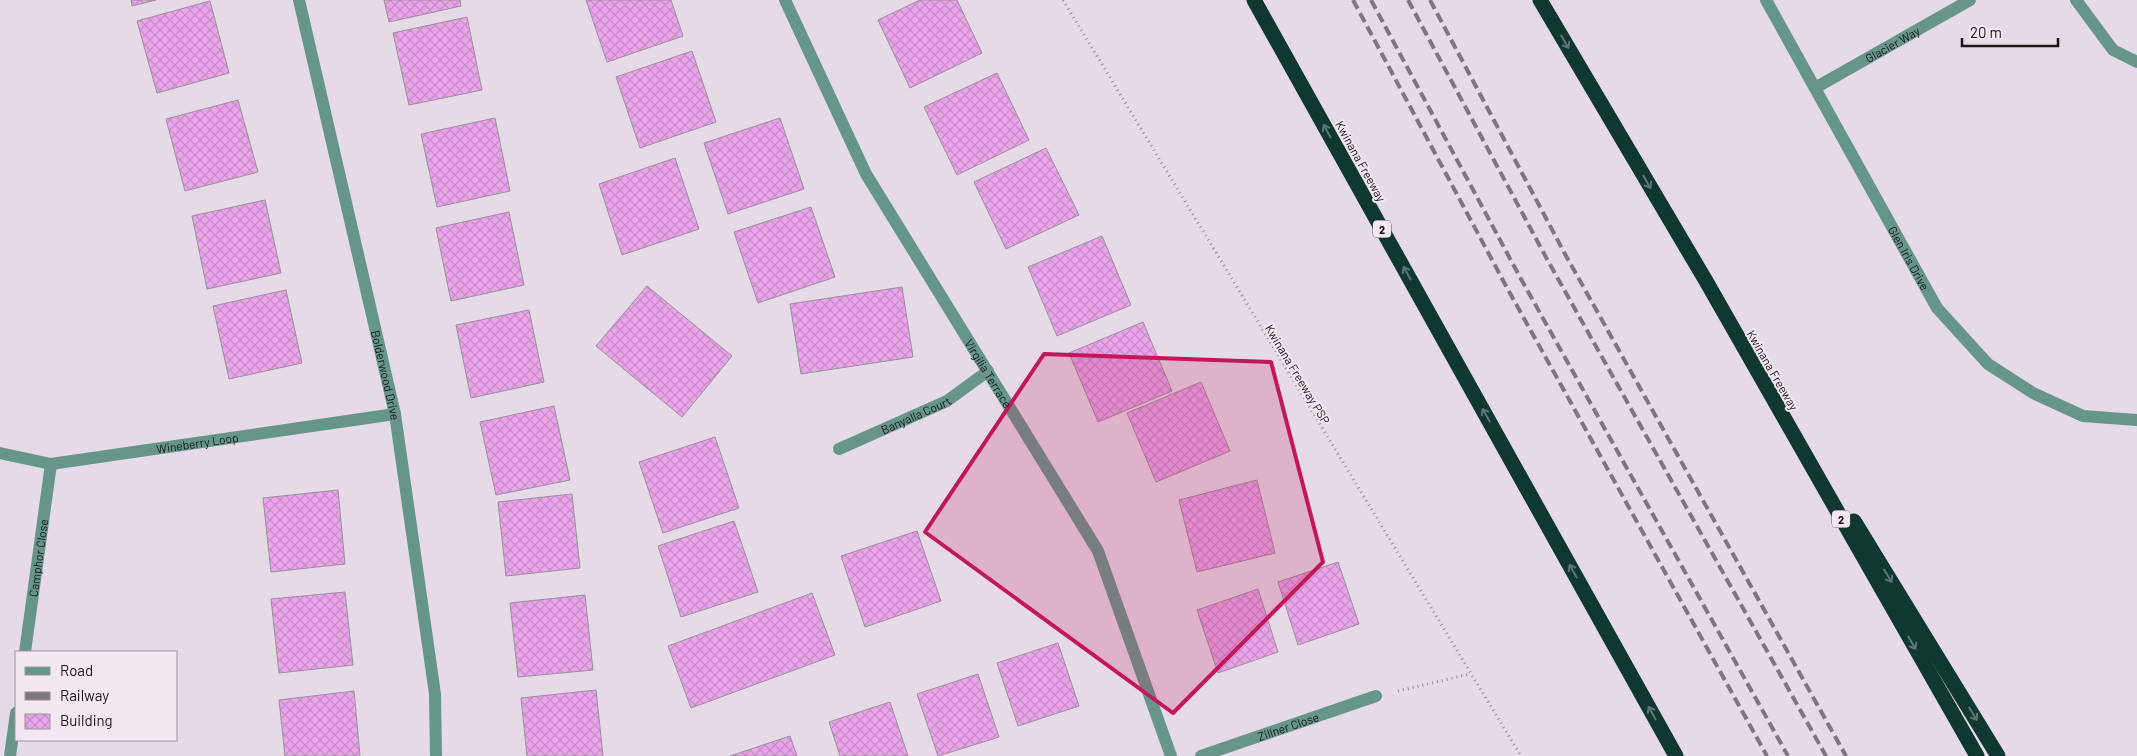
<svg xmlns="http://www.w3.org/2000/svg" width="2137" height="756" font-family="Barlow,sans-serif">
	<defs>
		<pattern id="building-cross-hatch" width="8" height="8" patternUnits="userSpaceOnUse" patternTransform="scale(1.25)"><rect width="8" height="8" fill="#eaa4ea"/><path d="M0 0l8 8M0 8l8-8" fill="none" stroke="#c88cc8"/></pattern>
	</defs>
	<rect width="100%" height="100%" fill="#e5dae5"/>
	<g fill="url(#building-cross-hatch)" stroke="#9a8f9a">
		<polygon points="131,0 156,0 132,6"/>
		<polygon points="384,0 460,0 461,6 389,22"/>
		<polygon points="586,0 671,0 683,36 607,62"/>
		<polygon points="920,0 957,0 982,53 910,88 878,20"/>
		<polygon points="210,1 229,73 157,93 137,21"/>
		<polygon points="467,17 482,90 409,105 393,33"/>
		<polygon points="692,51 716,122 640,148 616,77"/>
		<polygon points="997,73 1029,140 957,175 924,107"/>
		<polygon points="238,100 258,172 185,191 166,119"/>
		<polygon points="495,118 510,191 437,207 421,134"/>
		<polygon points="780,118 804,189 728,214 704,143"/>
		<polygon points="1046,148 1079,215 1006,249 974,182"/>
		<polygon points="675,158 699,229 622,255 599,184"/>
		<polygon points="265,200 281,273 207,289 192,216"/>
		<polygon points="811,207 835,277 758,303 734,232"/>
		<polygon points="509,212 524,285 451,301 436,228"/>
		<polygon points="1102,236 1131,305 1057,336 1028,267"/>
		<polygon points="647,286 732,356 682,417 596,346"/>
		<polygon points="902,287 913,357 801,374 790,304"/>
		<polygon points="286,290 302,363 229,379 213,306"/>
		<polygon points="529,310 544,382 471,398 456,325"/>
		<polygon points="1143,322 1172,391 1098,422 1069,353"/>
		<polygon points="1201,382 1230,451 1156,482 1127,413"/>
		<polygon points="554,406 570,480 496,495 480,422"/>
		<polygon points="715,437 739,508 663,533 639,462"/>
		<polygon points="1257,480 1275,553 1197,572 1179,500"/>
		<polygon points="338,490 345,564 271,572 263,498"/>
		<polygon points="572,494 580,568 506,576 498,502"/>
		<polygon points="734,521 758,592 681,617 658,546"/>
		<polygon points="917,531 941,601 865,627 841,556"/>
		<polygon points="1338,562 1359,624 1298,645 1278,582"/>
		<polygon points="1258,589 1278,652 1218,673 1197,610"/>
		<polygon points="345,592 353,665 279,673 271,599"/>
		<polygon points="812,593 835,655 691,708 668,646"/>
		<polygon points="585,595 593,670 518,677 510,603"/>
		<polygon points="1058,643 1079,706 1018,726 997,663"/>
		<polygon points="978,674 999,737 938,756 917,694"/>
		<polygon points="596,690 603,756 527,756 521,698"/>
		<polygon points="354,691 360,756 285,756 279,700"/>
		<polygon points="890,702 908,756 840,756 829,722"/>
		<polygon points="790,736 797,756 730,756"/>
	</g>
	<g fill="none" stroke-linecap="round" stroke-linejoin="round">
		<g stroke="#958d95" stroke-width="3" stroke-dasharray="1 4" stroke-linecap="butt">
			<polyline points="1063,0 1521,756"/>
			<polyline points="1398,691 1470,674"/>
		</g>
		<g stroke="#66968a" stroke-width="12">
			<path id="s1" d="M299,0L395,414L435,694L436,756"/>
			<path id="s2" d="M785,0L866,174L1098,551L1171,756"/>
			<path id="s3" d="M1766,0L1937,308L1988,364L2033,393L2083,416L2137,420"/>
			<polyline points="2076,0 2113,50 2137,62"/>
			<path id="s4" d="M1815,88L1970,0"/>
			<path id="s5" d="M839,449L947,401L988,371"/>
			<path id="s6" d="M0,453L51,464L395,414"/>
			<path id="s7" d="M25,652L51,464"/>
			<polyline points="10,756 16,713"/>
			<path id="s8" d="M1201,756L1376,696"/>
		</g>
		<g stroke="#0e3830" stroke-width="15">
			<polyline points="1254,0 1676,756"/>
			<polyline points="1540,0 1706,281 1977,756"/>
			<polyline points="1854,521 1998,756"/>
		</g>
		<g stroke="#7e767e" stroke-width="4" stroke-dasharray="10 5" stroke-linecap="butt">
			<polyline points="1353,0 1506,286 1767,756"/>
			<polyline points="1371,0 1521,279 1788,756"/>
			<polyline points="1408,0 1548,261 1826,756"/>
			<polyline points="1430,0 1565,254 1846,756"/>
		</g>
	</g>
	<defs><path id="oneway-shaft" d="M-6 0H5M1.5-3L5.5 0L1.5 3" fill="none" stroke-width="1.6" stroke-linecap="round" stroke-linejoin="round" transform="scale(1.25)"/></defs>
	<g stroke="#5e7574">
		<use href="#oneway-shaft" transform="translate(1565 42) rotate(60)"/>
		<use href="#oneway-shaft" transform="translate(1327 131) rotate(-119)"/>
		<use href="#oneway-shaft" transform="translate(1647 182) rotate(60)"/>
		<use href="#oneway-shaft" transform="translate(1407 273) rotate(-119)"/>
		<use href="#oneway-shaft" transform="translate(1486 415) rotate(-119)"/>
		<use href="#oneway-shaft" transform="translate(1573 571) rotate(-119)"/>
		<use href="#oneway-shaft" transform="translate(1888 576) rotate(58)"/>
		<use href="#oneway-shaft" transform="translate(1912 643) rotate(60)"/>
		<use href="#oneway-shaft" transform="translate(1652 713) rotate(-119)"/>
		<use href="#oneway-shaft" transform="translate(1973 714) rotate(59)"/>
	</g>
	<path fill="#c2185b" fill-opacity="0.2" stroke="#c2185b" stroke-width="4" stroke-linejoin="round" d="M1044,354L1271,362L1323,562L1173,713L925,532Z"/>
	<g text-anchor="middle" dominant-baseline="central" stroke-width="4" stroke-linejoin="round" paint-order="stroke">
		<g fill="#f3e7f2" stroke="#5a5359" stroke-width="1">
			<rect x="1373" y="220.5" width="18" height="17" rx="4"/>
			<rect x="1832" y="510.5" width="18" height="17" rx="4"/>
		</g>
		<g font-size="11" font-weight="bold" fill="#181418">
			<text x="1382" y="229">2</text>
			<text x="1841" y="519">2</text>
		</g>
		<g font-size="12" fill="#181418" stroke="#f3e7f2">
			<text stroke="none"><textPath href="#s4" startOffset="89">Glacier Way</textPath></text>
			<text transform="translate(1361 161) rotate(61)">Kwinana Freeway</text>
			<text stroke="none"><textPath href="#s3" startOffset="295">Glen Iris Drive</textPath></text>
			<text transform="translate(1773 370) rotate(60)">Kwinana Freeway</text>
			<text stroke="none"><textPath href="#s2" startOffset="426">Virgilia Terrace</textPath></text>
			<text transform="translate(1298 374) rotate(59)">Kwinana Freeway PSP</text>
			<text stroke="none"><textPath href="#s1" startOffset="385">Bolderwood Drive</textPath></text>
			<text stroke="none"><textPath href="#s5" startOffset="84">Banyalla Court</textPath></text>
			<text stroke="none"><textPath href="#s6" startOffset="200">Wineberry Loop</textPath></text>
			<text stroke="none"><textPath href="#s7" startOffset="95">Camphor Close</textPath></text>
			<text stroke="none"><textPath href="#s8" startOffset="92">Zillner Close</textPath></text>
		</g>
	</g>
	<rect x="15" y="651" width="162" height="90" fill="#f3e7f2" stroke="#9b939b"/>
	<rect x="25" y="667" width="25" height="8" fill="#66968a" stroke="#9b939b"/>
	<text x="60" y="676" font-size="15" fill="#181418">Road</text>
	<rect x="25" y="692" width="25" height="8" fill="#7e767e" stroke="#9b939b"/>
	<text x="60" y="701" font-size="15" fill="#181418">Railway</text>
	<rect x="25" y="714" width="25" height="15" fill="url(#building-cross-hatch)" stroke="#9b939b"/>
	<text x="60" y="726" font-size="15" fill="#181418">Building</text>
	<path d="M1962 38v8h96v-8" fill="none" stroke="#181418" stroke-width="2.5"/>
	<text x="1970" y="38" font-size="15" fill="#181418" stroke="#f3e7f2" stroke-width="4" paint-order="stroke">20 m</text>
</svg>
